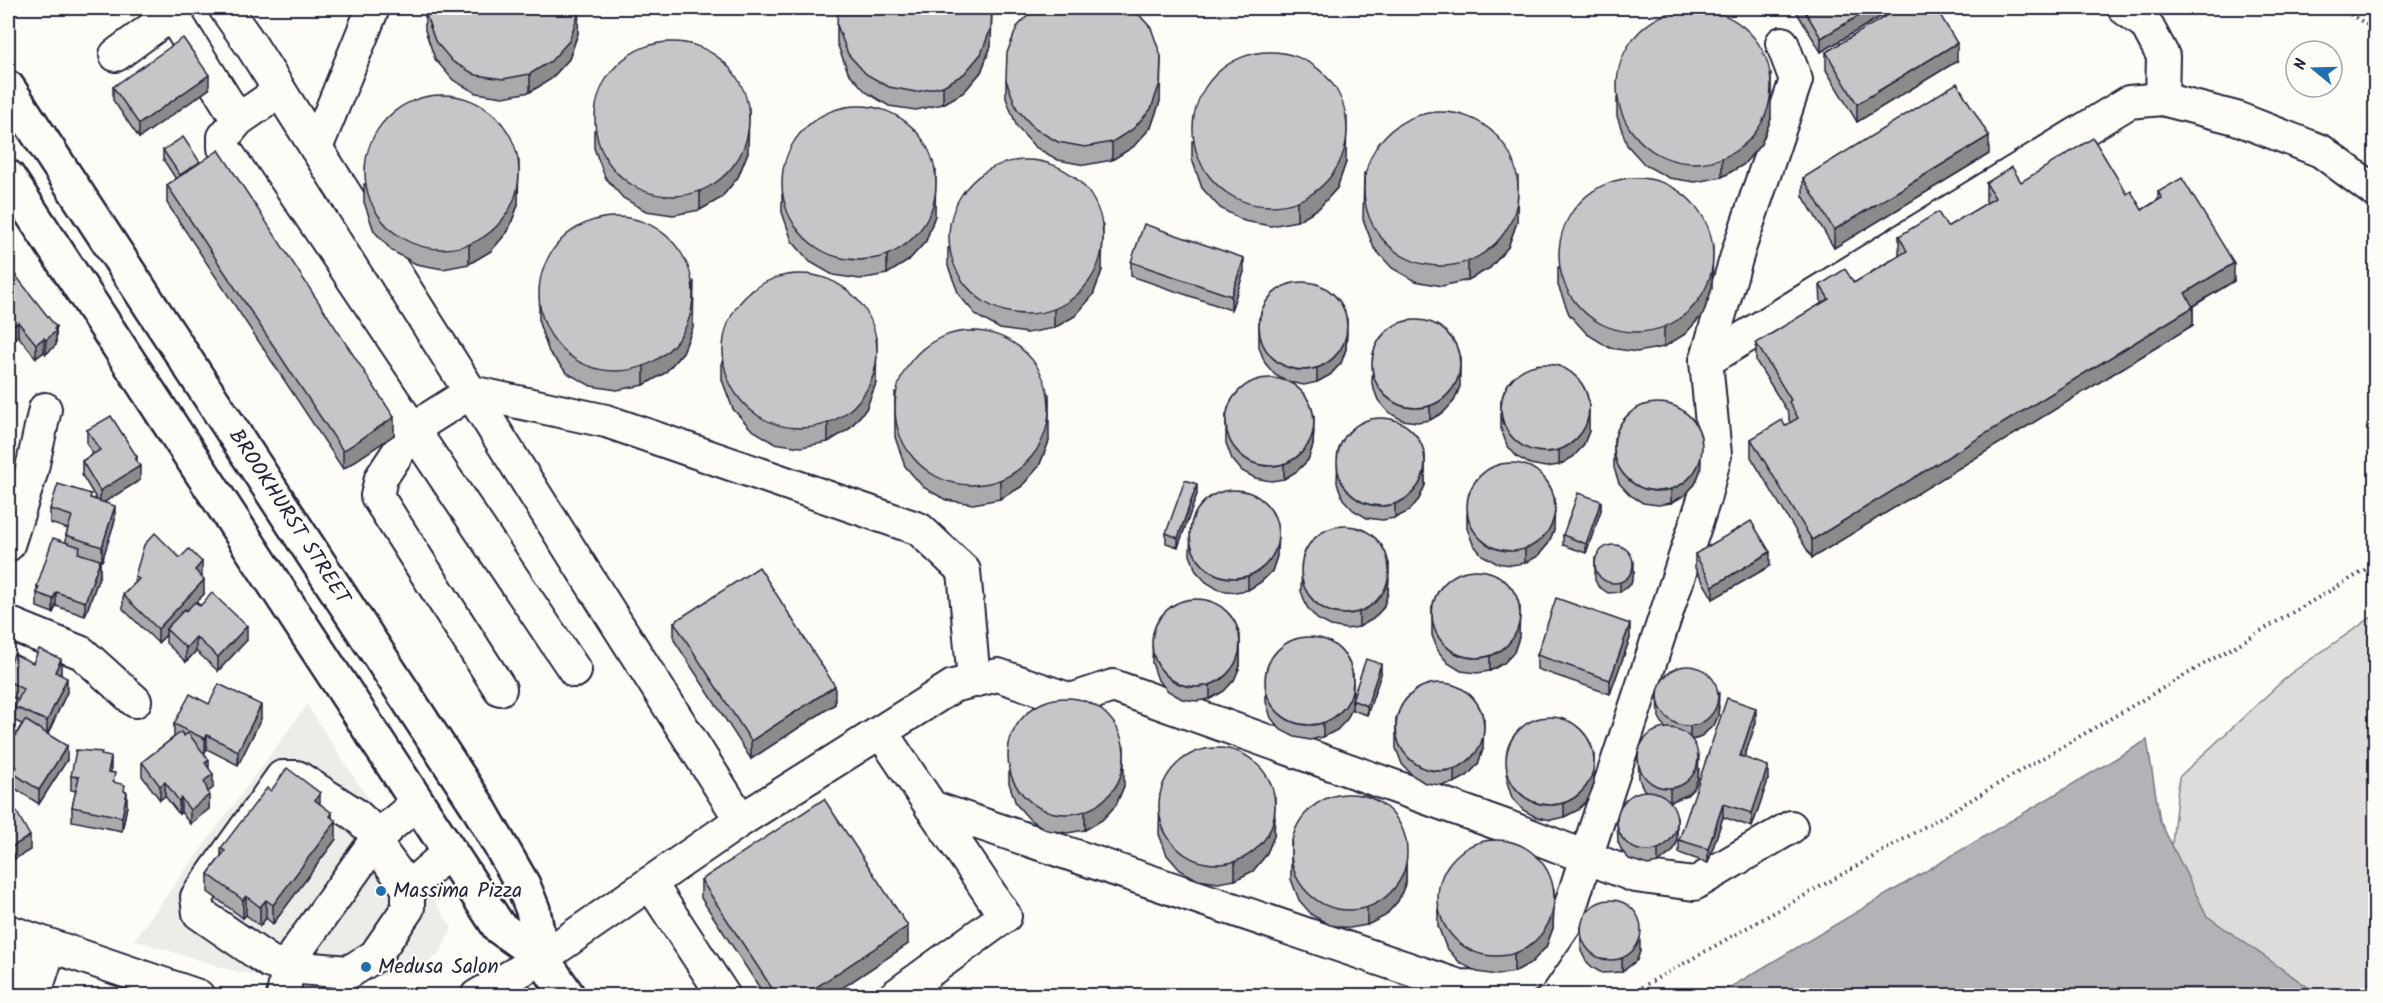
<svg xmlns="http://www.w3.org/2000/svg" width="2383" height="1003" font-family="Kalam,sans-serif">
	<rect width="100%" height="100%" fill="#fdfcf7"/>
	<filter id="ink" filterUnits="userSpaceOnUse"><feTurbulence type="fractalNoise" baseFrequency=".0167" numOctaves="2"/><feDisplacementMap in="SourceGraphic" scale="12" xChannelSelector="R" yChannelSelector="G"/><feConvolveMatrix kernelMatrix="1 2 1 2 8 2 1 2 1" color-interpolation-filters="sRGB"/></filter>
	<g filter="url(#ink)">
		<polygon fill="#ecece9" points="307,705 452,928 441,951 427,964 411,970 319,989 231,970 134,940"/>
		<polygon fill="#dddcdb" stroke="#807f8b" stroke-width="1.5" points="2375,615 2375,995 2079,996 2165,912 2179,777 2291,673"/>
		<polygon fill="#b2b2b7" stroke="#787885" stroke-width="1.5" points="2147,740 2160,821 2207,916 2319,995 1717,995"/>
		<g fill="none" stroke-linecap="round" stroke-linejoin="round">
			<defs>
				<g id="minor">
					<polyline points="168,8 238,120 280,91"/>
					<polyline points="225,8 251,45 741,820"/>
					<polyline points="2124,8 2146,24 2163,56 2162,99"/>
					<polyline points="1782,43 1796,80 1739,249 1706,361 1715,455 1704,499 1586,857 1635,876 1694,884 1791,827"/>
					<polyline points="116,55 180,8"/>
					<polyline points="238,120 224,137 224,148 575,671"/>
					<polyline points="316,148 373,8"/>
					<polyline points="1706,361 2129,102 2162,99 2236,118 2321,151 2376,192"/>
					<polyline points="8,545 31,473 45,409"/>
					<polyline points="8,623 82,653 135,701"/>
					<polyline points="500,689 377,496 381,478 414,428 471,392 606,421 919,529 964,571 974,681"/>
					<polyline points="881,732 1005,916 895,996"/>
					<polygon points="282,777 297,777 356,815 371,829 383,854 408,888 408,908 375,956 349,972 288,967 270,962 199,913 197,897"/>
					<polyline points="650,883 724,996"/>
					<polyline points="408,888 449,852"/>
					<polyline points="8,931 198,996"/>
					<polyline points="8,991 25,937"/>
					<polyline points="34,996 50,946"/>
					<polyline points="283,996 288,967 295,953 376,840 390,826 417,803"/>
					<polyline points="477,996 542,958 741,820 953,686 998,675 1071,700 1113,686 1508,827 1586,857 1565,924 1531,974 1508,987 1459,986 931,807"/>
				</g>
				<g id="major">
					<polyline points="8,88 477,805 523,885 533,910 542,958"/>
					<polyline points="8,177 499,927 542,958 568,996"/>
				</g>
			</defs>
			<use href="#minor" stroke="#22223b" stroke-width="36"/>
			<use href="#major" stroke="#22223b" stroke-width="38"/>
			<g stroke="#22223b" stroke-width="4" stroke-dasharray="1.5 4.5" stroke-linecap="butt">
				<polyline points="2340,8 2376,30"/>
				<polyline points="1626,996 1864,862 2376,564"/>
			</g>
			<use href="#minor" stroke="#fdfcf7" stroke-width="32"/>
			<use href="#major" stroke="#fdfcf7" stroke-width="33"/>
		</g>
		<g fill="#aaaaac" stroke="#22223b" stroke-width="1.5">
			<polygon points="425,8 578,33 569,59 551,79 530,92 503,97 476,93 453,80 435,59 425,30"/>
			<polygon points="1794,8 1895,8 1821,52"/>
			<polygon points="837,25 991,46 981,72 964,92 943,104 916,110 889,106 866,92 848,72 837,43"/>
			<polygon points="1826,52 1957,61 1857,122 1826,70"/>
			<polygon points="1006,80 1160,101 1151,127 1133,147 1112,160 1085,165 1058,160 1035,147 1017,127 1006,98"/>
			<polygon points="113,87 209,89 139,138 113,100"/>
			<polygon points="1617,97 1771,119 1761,144 1743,165 1722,177 1695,182 1669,178 1645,165 1627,145 1617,116"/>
			<polygon points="594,130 748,152 738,177 721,198 700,210 673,215 646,211 623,198 605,177 594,148"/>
			<polygon points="1192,141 1346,162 1337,188 1319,208 1297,221 1271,226 1244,221 1220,208 1202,188 1192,159"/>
			<polygon points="163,150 200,163 394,435 343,469 167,203 167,185 176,179 163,159"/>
			<polygon points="1989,154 1834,248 1803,196 1803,178"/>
			<polygon points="1364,173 1517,222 1508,247 1490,268 1468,280 1442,286 1415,281 1392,268 1374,248 1363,219"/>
			<polygon points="2021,182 2127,194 2142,210 2158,200 2158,192 2234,281 2193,306 2193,325 1812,558 1751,457 1751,439 1785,426 1790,423 1789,420 1789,414 1756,361 1756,343 1821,304 1820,285 1854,283 1899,255 1899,236 1947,227 1987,203 1986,201 1986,183"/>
			<polygon points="364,184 518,205 508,231 491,251 469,264 443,269 416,264 392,251 374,231 364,202"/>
			<polygon points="782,194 935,215 926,241 908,261 887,274 860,279 833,275 810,262 792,241 782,212"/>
			<polygon points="948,248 1102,270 1093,295 1075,316 1054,328 1027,333 1000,329 977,316 959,295 948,266"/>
			<polygon points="1131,262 1244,272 1231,310 1131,276"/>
			<polygon points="1558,267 1712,288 1703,314 1685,334 1664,347 1637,352 1610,348 1587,334 1569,314 1558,285"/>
			<polygon points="8,277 56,327 56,345 46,354 44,352 36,358 18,336"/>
			<polygon points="539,305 693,327 683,352 665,373 644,385 617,390 591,386 567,373 549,352 539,323"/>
			<polygon points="1259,318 1347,333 1346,349 1341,363 1330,375 1317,382 1304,385 1289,382 1275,375 1265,363 1259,347"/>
			<polygon points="1373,355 1460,386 1454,401 1444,412 1430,420 1417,422 1402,420 1388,412 1378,400 1372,384"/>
			<polygon points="722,362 876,383 866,409 849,429 828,442 801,447 774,443 751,429 733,409 722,380"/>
			<polygon points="895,392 1049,441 1039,466 1021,487 1000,499 973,504 946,500 923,487 905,466 895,437"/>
			<polygon points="1501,400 1589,431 1583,446 1573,457 1559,465 1546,467 1530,464 1517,457 1507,445 1501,429"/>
			<polygon points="1226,414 1314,430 1313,445 1308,460 1297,471 1284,479 1271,481 1255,478 1242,471 1232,459 1226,443"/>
			<polygon points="87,430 137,462 140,480 104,502 115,520 102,561 100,560 100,574 85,616 56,606 53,613 37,607 37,586 66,543 66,535 68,529 50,523 50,509 91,498 97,500 82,475 82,461 93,454 87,444"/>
			<polygon points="1614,438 1701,469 1695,484 1685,495 1671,503 1658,505 1643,503 1630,495 1619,483 1614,468"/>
			<polygon points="1338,453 1425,469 1425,485 1419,499 1409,511 1395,518 1382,520 1367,518 1353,510 1343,499 1337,483"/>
			<polygon points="1197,494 1178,547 1166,543 1166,533"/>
			<polygon points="1601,510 1586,553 1563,545 1563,535"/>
			<polygon points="1467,514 1554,530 1548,544 1538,556 1525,563 1511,565 1496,563 1482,555 1473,544 1467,528"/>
			<polygon points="1191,525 1277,556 1272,571 1261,582 1248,590 1235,592 1219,590 1206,582 1196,571 1190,555"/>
			<polygon points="1695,554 1770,566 1713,599 1695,568"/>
			<polygon points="180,558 202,576 201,577 204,594 196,602 247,640 218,671 196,651 186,662 166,643 166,635 158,643 123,609 123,595 135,583 135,576"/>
			<polygon points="1595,558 1634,572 1631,584 1620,592 1608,593 1598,586 1595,580"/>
			<polygon points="1302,562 1389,578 1388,593 1383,608 1373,619 1359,627 1346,629 1331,626 1317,619 1307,607 1301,591"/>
			<polygon points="1432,606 1519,637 1514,652 1504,663 1490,671 1477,673 1461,671 1448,663 1438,651 1432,635"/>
			<polygon points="674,622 835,704 751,759 674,640"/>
			<polygon points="1153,634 1240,650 1240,666 1234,680 1224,691 1210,699 1197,701 1182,699 1168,691 1158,680 1152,663"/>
			<polygon points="1630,638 1610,694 1537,669 1537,655"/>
			<polygon points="33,663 61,673 61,675 67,692 48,734 67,760 39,804 13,787 13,779 8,775 8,748 22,724 15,721 15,707 18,700 8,695 8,669"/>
			<polygon points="1266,673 1353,696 1381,674 1367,715 1352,710 1352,708 1347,719 1337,730 1323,737 1310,740 1295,737 1281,730 1271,718 1266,702"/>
			<polygon points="1658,692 1719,706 1718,716 1714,725 1699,738 1691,740 1699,769 1698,778 1694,788 1687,795 1670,802 1677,832 1677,842 1673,851 1658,863 1648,865 1629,859 1622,851 1618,842 1617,818 1646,792 1643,788 1639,779 1638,755 1665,728 1659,717"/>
			<polygon points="209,704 261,719 238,765 207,749 205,753 202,752 209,769 213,788 208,792 209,809 190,824 181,812 179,814 165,796 160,800 142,776 142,762 174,737 174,724"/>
			<polygon points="1396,718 1483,749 1478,764 1467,776 1454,783 1441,785 1425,783 1412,775 1402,764 1396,748"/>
			<polygon points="1756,722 1744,758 1768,780 1752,827 1723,817 1708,863 1679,853 1679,840"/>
			<polygon points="1009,745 1124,786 1116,805 1102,820 1085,830 1067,833 1047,830 1030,820 1016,804 1009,783"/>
			<polygon points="1507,753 1594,784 1588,799 1578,810 1564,817 1551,820 1536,817 1523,810 1512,798 1507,782"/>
			<polygon points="102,756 115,783 125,792 127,806 122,831 72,821 72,807 76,791 71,790 71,776"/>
			<polygon points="271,791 320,804 332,818 336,839 273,924 266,918 260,926 246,915 243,918 208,892 208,874 221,856 221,848"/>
			<polygon points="1160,795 1275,816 1274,836 1266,855 1253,871 1235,880 1218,883 1198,880 1180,870 1167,855 1159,834"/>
			<polygon points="1291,841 1406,861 1406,882 1398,901 1385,916 1367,925 1350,928 1330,925 1312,915 1299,900 1291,879"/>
			<polygon points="701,880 908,944 830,996 765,996 701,898"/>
			<polygon points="1438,908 1554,908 1553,928 1546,947 1532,962 1514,972 1497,975 1477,972 1459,962 1446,947 1438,926"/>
			<polygon points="1581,927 1640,951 1637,960 1622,972 1602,973 1593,968 1586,961 1581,951"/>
		</g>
		<g fill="#8b8b8c" stroke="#22223b" stroke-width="1.5">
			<polygon points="579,8 578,33 569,59 551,79 530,92 530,74"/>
			<polygon points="992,8 991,46 981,72 964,92 943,104 943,86"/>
			<polygon points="1872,8 1895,8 1821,52 1821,38"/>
			<polygon points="1957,43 1957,61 1857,122 1857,104"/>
			<polygon points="1161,56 1160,101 1151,127 1133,147 1112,160 1112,142"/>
			<polygon points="1771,74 1771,119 1761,144 1743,165 1722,177 1722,159"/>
			<polygon points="209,75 209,89 139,138 139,124"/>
			<polygon points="749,107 748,152 738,177 721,198 700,210 700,192"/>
			<polygon points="1347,117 1346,162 1337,188 1319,208 1297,221 1297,202"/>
			<polygon points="1989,136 1989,154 1834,248 1834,230"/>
			<polygon points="519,160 518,205 508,231 491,251 469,264 469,246"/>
			<polygon points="936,170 935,215 926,241 908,261 887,274 887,256"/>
			<polygon points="1518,177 1517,222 1508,247 1490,268 1468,280 1468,262"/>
			<polygon points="1103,224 1102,270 1093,295 1075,316 1054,328 1054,310"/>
			<polygon points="1713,243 1712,288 1703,314 1685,334 1664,347 1664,329"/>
			<polygon points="1244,258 1244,272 1231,310 1231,296"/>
			<polygon points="2234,263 2234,281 2185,311 2185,293"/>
			<polygon points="694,281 693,327 683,352 665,373 644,385 644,367"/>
			<polygon points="2193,307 2193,325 1812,558 1812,540"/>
			<polygon points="1347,320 1346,349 1341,363 1330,375 1317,382 1317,368"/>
			<polygon points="18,322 18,336 8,344 8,330"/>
			<polygon points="56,327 56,345 46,354 46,340"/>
			<polygon points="44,338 44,352 36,358 36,344"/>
			<polygon points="877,338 876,383 866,409 849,429 828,442 828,424"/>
			<polygon points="1460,357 1460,386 1454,401 1444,412 1430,420 1430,406"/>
			<polygon points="1049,395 1049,441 1039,466 1021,487 1000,499 1000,481"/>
			<polygon points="1589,402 1589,431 1583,446 1573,457 1559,465 1559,451"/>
			<polygon points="1314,416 1313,445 1308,460 1297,471 1284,479 1284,465"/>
			<polygon points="394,417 394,435 343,469 343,451"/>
			<polygon points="1701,440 1701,469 1695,484 1685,495 1671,503 1671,489"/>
			<polygon points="1425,455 1425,485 1419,499 1409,511 1395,518 1395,504"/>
			<polygon points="137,457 137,468 140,466 140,480 100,505 100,491"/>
			<polygon points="1197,484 1197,494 1178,547 1178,538"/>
			<polygon points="1555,500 1554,530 1548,544 1538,556 1525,563 1525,549"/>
			<polygon points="1601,501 1601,510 1586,553 1586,544"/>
			<polygon points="115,506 115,520 102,561 102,547"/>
			<polygon points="1278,527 1277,556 1272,571 1261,582 1248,590 1248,576"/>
			<polygon points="1770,552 1770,566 1713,599 1713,586"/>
			<polygon points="100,560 100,574 85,616 85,602"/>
			<polygon points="202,562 202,576 195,584 195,570"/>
			<polygon points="1634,562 1634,572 1631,584 1620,592 1620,583"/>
			<polygon points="1389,564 1388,593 1383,608 1373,619 1359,627 1359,613"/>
			<polygon points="204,580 204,594 169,632 166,629 166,635 158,643 158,629"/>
			<polygon points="56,592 56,606 53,613 53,599"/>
			<polygon points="1520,608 1519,637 1514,652 1504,663 1490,671 1490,657"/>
			<polygon points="1630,624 1630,638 1610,694 1610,680"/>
			<polygon points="247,626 247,640 218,671 218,657"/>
			<polygon points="1240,636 1240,666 1234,680 1224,691 1210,699 1210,685"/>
			<polygon points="196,637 196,651 186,662 186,648"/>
			<polygon points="61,659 61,673 55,686 55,672"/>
			<polygon points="1381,664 1381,674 1367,715 1367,706"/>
			<polygon points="1353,675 1353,704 1353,701 1352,700 1352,708 1347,719 1337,730 1323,737 1323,724"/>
			<polygon points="67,678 67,692 47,735 47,721"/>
			<polygon points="835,686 835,704 751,759 751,741"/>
			<polygon points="1719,693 1718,716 1714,725 1699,738 1690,740 1690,726"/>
			<polygon points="261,705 261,719 238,765 238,751"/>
			<polygon points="1756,708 1756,722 1740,770 1740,756"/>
			<polygon points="1484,720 1483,749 1478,764 1467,776 1454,783 1454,769"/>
			<polygon points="207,735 207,749 205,753 205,739"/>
			<polygon points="67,746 67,760 39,804 39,790"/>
			<polygon points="1124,747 1124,786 1116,805 1102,820 1085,830 1085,812"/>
			<polygon points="1594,754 1594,784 1588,799 1578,810 1564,817 1564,804"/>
			<polygon points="1699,755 1698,778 1694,788 1687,795 1670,802 1670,788"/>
			<polygon points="111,757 111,771 108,786 108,772"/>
			<polygon points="209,760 209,774 205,763"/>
			<polygon points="1768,766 1768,780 1752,827 1752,813"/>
			<polygon points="213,774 213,788 204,795 204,781"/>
			<polygon points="165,782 165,796 160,800 160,786"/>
			<polygon points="127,792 127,806 122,831 122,817"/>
			<polygon points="320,793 320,811 315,800"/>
			<polygon points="209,795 209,809 190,824 190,810"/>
			<polygon points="181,798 181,812 179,814 179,801"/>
			<polygon points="1275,798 1274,836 1266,855 1253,871 1235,880 1235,862"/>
			<polygon points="1723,804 1723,817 1708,863 1708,849"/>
			<polygon points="332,813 332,826 336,821 336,839 273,924 273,905"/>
			<polygon points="1677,818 1677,842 1673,851 1658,863 1658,849"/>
			<polygon points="30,836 30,850 8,863 8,849"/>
			<polygon points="1406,843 1406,882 1398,901 1385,916 1367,925 1367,907"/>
			<polygon points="1554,890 1553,928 1546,947 1532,962 1514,972 1514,954"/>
			<polygon points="246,896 246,915 243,918 243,900"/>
			<polygon points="266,900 266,918 260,926 260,907"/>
			<polygon points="908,926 908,944 830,996 803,996"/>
			<polygon points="1640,937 1640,951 1637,960 1622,972 1622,958"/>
		</g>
		<g fill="#c6c6c8" stroke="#22223b" stroke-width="1.5">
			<polygon points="425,8 579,8 578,15 569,41 551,61 530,74 503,79 476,75 453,62 435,41 425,12"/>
			<polygon points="838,8 992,8 991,28 981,54 964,74 943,86 916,92 889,87 866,74 848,54 837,25"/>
			<polygon points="1035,8 1133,8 1151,28 1161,56 1160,83 1151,109 1133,129 1112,142 1085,147 1058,142 1035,129 1017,109 1006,80 1007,53 1017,27"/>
			<polygon points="1803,8 1872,8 1821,38"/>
			<polygon points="1899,8 1936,8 1957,43 1857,104 1826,52"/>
			<circle cx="1694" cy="86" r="77"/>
			<polygon points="183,38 209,75 139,124 113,87"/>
			<circle cx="672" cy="119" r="77"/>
			<circle cx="1270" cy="129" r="77"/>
			<polygon points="1957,83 1989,136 1834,230 1803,178"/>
			<circle cx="442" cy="172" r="77"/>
			<circle cx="859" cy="183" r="77"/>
			<circle cx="1441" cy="189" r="77"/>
			<polygon points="183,137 200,162 180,175 163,150"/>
			<polygon points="2093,138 2127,194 2131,191 2142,210 2162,198 2158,192 2182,178 2234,263 2185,293 2193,307 1812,540 1751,439 1782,420 1785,426 1798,418 1789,402 1791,400 1756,343 1829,299 1820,285 1845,269 1854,283 1907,251 1899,236 1938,212 1947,227 1995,198 1986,183 2012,167 2021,182"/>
			<polygon points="219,150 394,417 343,451 167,185"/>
			<circle cx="1026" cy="237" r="77"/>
			<circle cx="1636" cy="255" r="77"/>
			<circle cx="616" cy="294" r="77"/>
			<polygon points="1144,224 1244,258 1231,296 1131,262"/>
			<polygon points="13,272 56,327 54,329 56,331 46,340 44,338 36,344 18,322 8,330 8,277"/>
			<circle cx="800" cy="351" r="77"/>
			<circle cx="1303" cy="326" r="44"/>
			<circle cx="1416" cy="364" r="44"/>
			<circle cx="972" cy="408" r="77"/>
			<circle cx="1545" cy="408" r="44"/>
			<circle cx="1270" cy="422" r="44"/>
			<circle cx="1658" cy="447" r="44"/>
			<polygon points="111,416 137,457 135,459 140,466 100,491 82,461 100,450 87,430"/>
			<circle cx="1381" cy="462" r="44"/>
			<circle cx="1511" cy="507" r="44"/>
			<polygon points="1185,480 1197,484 1178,538 1166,533"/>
			<polygon points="58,484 91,494 90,498 115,506 102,547 66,535 72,516 50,509"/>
			<circle cx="1234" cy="534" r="44"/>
			<polygon points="1578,493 1601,501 1586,544 1563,535"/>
			<polygon points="1751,521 1770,552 1713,586 1695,554"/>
			<circle cx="1345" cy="570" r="44"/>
			<polygon points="155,533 180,558 189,549 202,562 195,570 204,580 158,629 123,595 139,579 135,576 144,545"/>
			<polygon points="53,538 80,547 78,553 100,560 85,602 56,592 53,599 37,593 39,587 37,586"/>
			<circle cx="1614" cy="564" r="19"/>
			<polygon points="759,567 835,686 751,741 674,622"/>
			<circle cx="1476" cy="614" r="44"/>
			<polygon points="212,593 247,626 218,657 196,637 186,648 166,629 185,609 186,611 195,602 200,606"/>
			<polygon points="1556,598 1630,624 1610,680 1537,655"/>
			<circle cx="1196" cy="643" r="44"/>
			<circle cx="1309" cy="681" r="44"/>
			<polygon points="39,649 61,659 55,672 67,678 47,721 15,707 23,689 8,681 8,669 14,654 33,663"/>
			<polygon points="1366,659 1381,664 1367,706 1352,700"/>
			<circle cx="1688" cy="696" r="30"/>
			<circle cx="1440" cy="727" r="44"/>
			<polygon points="219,684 261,705 238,751 207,735 205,739 174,724 190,694 209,704"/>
			<polygon points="1727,698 1756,708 1740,756 1768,766 1752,813 1723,804 1708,849 1679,840"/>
			<circle cx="1066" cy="756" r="58"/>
			<circle cx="1550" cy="761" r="44"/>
			<polygon points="25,720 67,746 39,790 13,773 17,767 8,761 8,748"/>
			<circle cx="1668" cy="758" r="30"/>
			<polygon points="181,732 184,736 188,733 209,760 205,763 213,774 204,781 209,795 190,810 181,798 179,801 165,782 160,786 142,762"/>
			<circle cx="1217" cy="806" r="58"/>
			<polygon points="76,750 102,752 101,755 111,757 108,772 115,773 113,782 125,785 124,791 127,792 122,817 72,807 79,777 71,776"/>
			<polygon points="287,768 320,793 315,800 332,813 330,816 336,821 273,905 266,900 260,907 246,896 243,900 208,874 225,851 221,848 267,788 271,791"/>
			<polygon points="8,791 11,797 9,798 30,836 8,849"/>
			<circle cx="1647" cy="821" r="30"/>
			<circle cx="1349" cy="852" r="58"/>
			<polygon points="824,799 908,926 803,996 777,996 701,880"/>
			<circle cx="1496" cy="898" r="58"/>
			<circle cx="1611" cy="930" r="30"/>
		</g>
	</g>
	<g fill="#1f6fb2" stroke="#fdfcf7" stroke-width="2">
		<circle cx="381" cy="891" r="6"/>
		<circle cx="366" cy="967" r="6"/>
	</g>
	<g text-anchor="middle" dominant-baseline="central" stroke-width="4.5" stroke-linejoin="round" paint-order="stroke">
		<g font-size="21" fill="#22223b" stroke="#fdfcf7">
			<text transform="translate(289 517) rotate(57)">BROOKHURST STREET</text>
		</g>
		<g font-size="21" fill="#22223b" stroke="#fdfcf7" text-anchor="start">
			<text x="393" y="891">Massima Pizza</text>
			<text x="378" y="967">Medusa Salon</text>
		</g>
	</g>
	<rect width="2383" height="1003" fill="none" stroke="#fdfcf7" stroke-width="30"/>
	<rect x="15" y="15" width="2353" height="973" fill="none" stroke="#22223b" stroke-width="2" filter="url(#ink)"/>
	<g transform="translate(2314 69) rotate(289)"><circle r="28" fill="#fdfcf7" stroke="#a5a5ac" stroke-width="1.5"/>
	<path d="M0-4.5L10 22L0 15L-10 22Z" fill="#1f6fb2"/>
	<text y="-9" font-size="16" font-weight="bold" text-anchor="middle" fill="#22223b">N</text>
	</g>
</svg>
